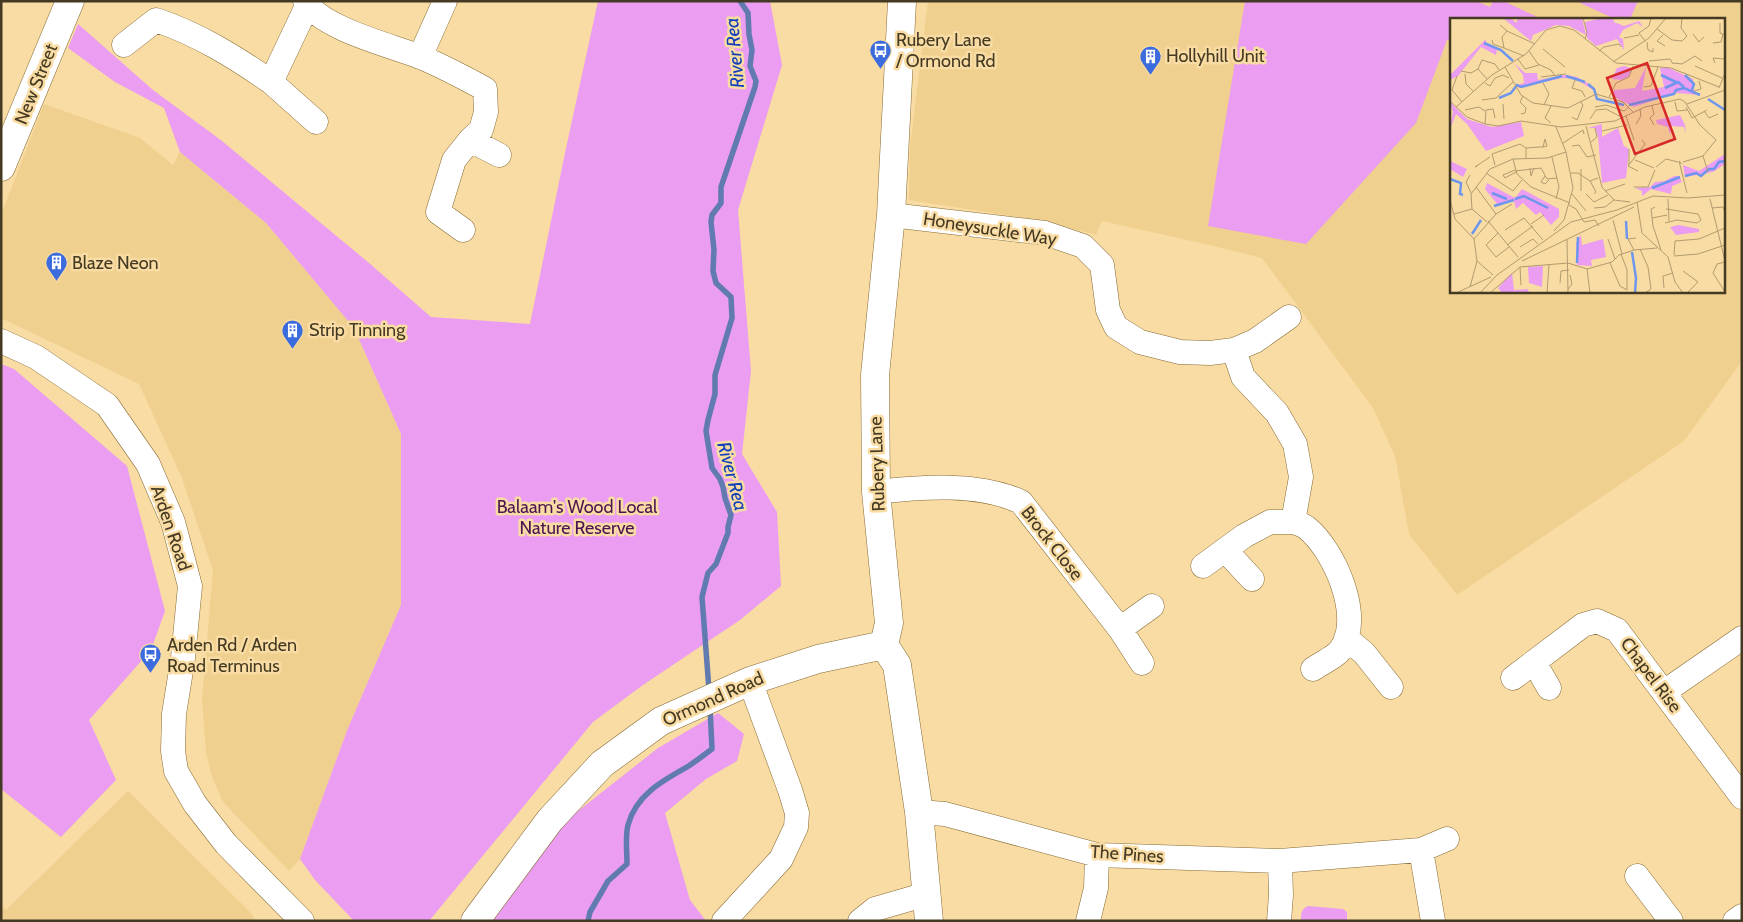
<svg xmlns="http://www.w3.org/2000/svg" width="1743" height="922" font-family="Cabin,sans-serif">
	<rect width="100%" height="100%" fill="#f9dca3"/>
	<path fill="#f0d08f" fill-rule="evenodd" d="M928,1H1742V361L1684,441L1457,595L1409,534L1395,456L1373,408L1262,258L1214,246L1102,221L1096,235L1043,221L909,200L910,146ZM1452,19H1724V291H1452Z
		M44,104L140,138L173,165L180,152L266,223L354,328L401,434V605L348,728L300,859L289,871L223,802L211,774L206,752L202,699L213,570L181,476L139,384L1,318V215Z
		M128,791L251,913L256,921H1V905L6,910Z"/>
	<path fill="#ea9df1" d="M598,1H770L782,65L738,210L751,371L742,454L777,512L781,586L740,620L643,685L593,722L429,921H354L315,880L300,859L348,728L401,605V434L354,328L266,223L180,152L164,108L115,82L68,48L78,24L153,90L222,141L369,263L431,317L530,324L565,153Z
		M1245,1H1476L1490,7L1493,1H1503L1542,19H1452V38L1447,40L1416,123L1306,244L1208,226Z
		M1576,1H1638L1630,19H1615Z
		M1,364L14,369L127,466L165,611L151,650L89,720L116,780L61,837L1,789Z
		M718,713L744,734L737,761L706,779L665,813L690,900L706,921H491L559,826L658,748Z
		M1308,906L1343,909L1347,912V921H1301C1301,914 1301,909 1308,906Z"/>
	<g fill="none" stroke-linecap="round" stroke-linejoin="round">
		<path stroke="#617aaf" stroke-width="5.5" d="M709,690L702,597L708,573L716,564L728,533V527L731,515L725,498L723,487L720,479L712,468L706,431L708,420L715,394V375L732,318L731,297L716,283L713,271L714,250L711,222L712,215L721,203V187L755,87L756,81L750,66L752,50L749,34L748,13L740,1
			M588,921L590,912L608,881L627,864C627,851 625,837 628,825C636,795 662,781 687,767C695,762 704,755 712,749L710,707"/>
		<defs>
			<path id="street" d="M305,1C321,28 389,45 418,56C441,65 463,77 485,89L486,112L481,130L470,140L454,160L438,212L463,230
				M307,6L271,82L316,122
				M124,45L156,20C198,34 235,57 271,82
				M420,57L445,1
				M470,140L499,155
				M891,215L1045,233L1083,246L1102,265L1108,310L1116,327L1140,342L1180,352L1210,353L1234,350L1255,341L1289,317
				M1,341L36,357L107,405L148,464L173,522L190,586L183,658L174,714L173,751L176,771L195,804L226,844L302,921
				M876,492C921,487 979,482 1021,502L1120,629L1142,663
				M1293,522C1297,523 1303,525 1307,528C1334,550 1364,617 1341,649C1337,656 1320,664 1313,669
				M1225,550L1252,579
				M1203,566L1244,536L1270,522H1293L1301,477L1295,444L1277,413L1243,377L1234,350
				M1120,629L1152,606
				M1346,638L1364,653L1391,687
				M1534,662L1549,688
				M1513,678L1583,625L1597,621L1617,630L1742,797
				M1664,692L1742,638
				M919,812L945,814L1097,855L1280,861L1421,850L1447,839
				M1421,850L1433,921
				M1637,876L1671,921
				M724,921L781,859L796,827L797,813L790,790L750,681
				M860,921L875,909L927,894
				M1088,921L1096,888L1097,855
				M1279,921L1281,895L1280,861
				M1735,921L1742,916"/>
			<path id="secondary" d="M902,1L891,215L875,375L876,492L889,623L884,645L897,665L919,812L929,921
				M1,167L70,1
				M475,921L550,820L602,764L661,721L750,681L818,659L884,645"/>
		</defs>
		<use href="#street" stroke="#846a34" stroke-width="25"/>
		<use href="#secondary" stroke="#846a34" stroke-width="29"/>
		<use href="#street" stroke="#fff" stroke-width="24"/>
		<use href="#secondary" stroke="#fff" stroke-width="28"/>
	</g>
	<defs>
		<symbol id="bus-pin" viewBox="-11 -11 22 30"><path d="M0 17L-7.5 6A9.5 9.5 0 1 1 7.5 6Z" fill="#3b6bdc" stroke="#f9dca3"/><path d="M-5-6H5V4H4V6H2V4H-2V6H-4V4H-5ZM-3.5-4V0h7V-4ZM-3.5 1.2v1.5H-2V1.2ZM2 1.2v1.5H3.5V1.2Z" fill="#fff"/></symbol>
		<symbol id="building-pin" viewBox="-11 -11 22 30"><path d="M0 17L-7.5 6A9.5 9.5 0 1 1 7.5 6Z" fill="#3b6bdc" stroke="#f9dca3"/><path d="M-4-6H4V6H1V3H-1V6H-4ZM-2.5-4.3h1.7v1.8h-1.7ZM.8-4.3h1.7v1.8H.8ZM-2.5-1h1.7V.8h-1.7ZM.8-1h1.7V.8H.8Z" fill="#fff"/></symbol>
	</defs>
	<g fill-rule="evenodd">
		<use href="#bus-pin" x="868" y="38" width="25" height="34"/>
		<use href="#building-pin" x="1138" y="44" width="25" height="34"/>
		<use href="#building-pin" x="44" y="250" width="25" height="34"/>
		<use href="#building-pin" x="280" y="318" width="25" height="34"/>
		<use href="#bus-pin" x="138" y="642" width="25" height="34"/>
	</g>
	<g text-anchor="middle" stroke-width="5" stroke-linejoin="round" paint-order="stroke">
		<g font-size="18" fill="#443922" stroke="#f9dca3" text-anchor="start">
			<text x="896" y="46">Rubery Lane<tspan x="896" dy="21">/ Ormond Rd</tspan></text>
			<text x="1166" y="62">Hollyhill Unit</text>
			<text x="72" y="269">Blaze Neon</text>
			<text x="309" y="336">Strip Tinning</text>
			<text x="167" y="651">Arden Rd / Arden<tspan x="167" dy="21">Road Terminus</tspan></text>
		</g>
		<g font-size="18" fill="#443922" stroke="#f9dca3">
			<text transform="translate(36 84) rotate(-68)" y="6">New Street</text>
			<text transform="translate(990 229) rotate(9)" y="6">Honeysuckle Way</text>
			<text transform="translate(877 464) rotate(-92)" y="6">Rubery Lane</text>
			<text transform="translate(171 528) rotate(71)" y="6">Arden Road</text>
			<text transform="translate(1052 543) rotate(52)" y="6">Brock Close</text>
			<text transform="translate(1651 675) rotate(53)" y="6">Chapel Rise</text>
			<text transform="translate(713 699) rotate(-24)" y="6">Ormond Road</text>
			<text transform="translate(1127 854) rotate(4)" y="6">The Pines</text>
		</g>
		<g font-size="18" fill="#4c1352" stroke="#f9dca3">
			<text x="577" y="513">Balaam's Wood Local<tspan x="577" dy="21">Nature Reserve</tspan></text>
		</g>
		<g font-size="19" font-style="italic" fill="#113fba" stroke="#f9dca3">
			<text transform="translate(734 53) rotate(-95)" y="7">River Rea</text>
			<text transform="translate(733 476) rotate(75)" y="7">River Rea</text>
		</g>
	</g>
	<g transform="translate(1450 18)">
		<rect width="275" height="275" fill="#f9dca3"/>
		<path d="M53,0H61L66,5L68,0H132L136,17L119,8L106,7L83,17L81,23ZM152,0H163L164,4L174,8L189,3L193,9L187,5L173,12L169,19L173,21L174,32L167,21L146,28L137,20L135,4ZM36,21V26L53,32L47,31L46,37L31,29L8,58L0,62V57ZM64,45L75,55H87L88,62L116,57L127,59L139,66L145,73L126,61L112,60L69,70L67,67L74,65L73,57ZM174,48L181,50L179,58L171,62L162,61L167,50ZM196,49L192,73L214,69L210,50H219L243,61L244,73L250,77L226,75L184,89L162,78L164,72L185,70ZM0,84L17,101L32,106L42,109L71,104L74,118L36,133L17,106L6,96L0,111L3,94ZM230,97L235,107L236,116L234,109L221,108L220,117L218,109L207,106L206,102ZM152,106V119L168,110L174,128L179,131L176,160L152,165L148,119L145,110H138ZM275,136V146L263,154L235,159L233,147L249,153ZM0,143L17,151L13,159L0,151ZM224,158H229L232,164L222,168L221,176L201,171L192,178V173L185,170L200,169L205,164L215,163ZM37,165L65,180L72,171L109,191V199L101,207L90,194L86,197L73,185L66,191L64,183L48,187L35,171ZM229,207L249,211V214L226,217L220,209ZM131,217L132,227L153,221L156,239L141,242L142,248L127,247L126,225ZM93,248L92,269L79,265L78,249ZM62,255L64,272L78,271L79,275H52L48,270Z" fill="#ea9df1"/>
		<path fill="none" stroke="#6e96ec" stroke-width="2.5" d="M34,25L51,32L63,43M211,57L226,64M235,57L244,66L242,72M116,58L135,64M138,66L144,71L147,81L174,87M215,70L228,64L234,69M49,80L61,75L67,67L71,69L112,58M258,81L275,92M179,87L224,76L226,72L234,70L250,77M235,158L246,155L251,158L259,151H264L269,144L275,143M0,161L11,165L10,176L13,177M202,170L230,159M42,175L57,181M65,181L74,178L98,190M44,188L64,182M176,203L177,221M22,216L31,202M182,234L186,260L185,275M127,245L128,219"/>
		<path fill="none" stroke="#b19b6f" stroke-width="1" d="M133,0L137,15L135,21M270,5V15L275,17M50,7L57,13L85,26M207,11L222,22L232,23L237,18L231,10L232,0M57,13L52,19L54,30L74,38M243,16L249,24L254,19M213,17L207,23L215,28M174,20L189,17M42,22L43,26L54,30M195,23L189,15L199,8L201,0M197,24L198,32L203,34V30M263,25L271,24L273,16M93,31L115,49M79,33L88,46L101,52L105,58M149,33L154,29L169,26L171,29M68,41L75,51L89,47M199,43L220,41L223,46M163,44L199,20L216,0M223,45L232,46L245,38L252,43M265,45L263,40L275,41M245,48L272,60M55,49L71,77L83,85L118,90L146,76L173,84L183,94M11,53L21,55L28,51M15,56L16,66L24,74M7,58L2,72L12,84M91,59L116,56M45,60L53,57L59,60M37,61L28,51L32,42L45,46L49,52M125,62L122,70L132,73L135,79M35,65L40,68L45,60M93,65L99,76L94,87M194,69L201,68L208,49M269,70L275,55M244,73L251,71L249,63M159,79L166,65L179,59L183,48M32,82L46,80L63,64M0,83L17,99L35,106L48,108L71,103L111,109L165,103L195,89L230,81L235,84L250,107L266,122L253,138L233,144M225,84L227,93L237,92M53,86L54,101M237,86L275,72M101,88L95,100L101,105M202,88L204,96L200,100L204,107M6,89L42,57L76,36L96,12L110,8L124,12L166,45L221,50L269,69M145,89L156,87L174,93L179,89M236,89L242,100L257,92M15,92L29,89L35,93M254,93L259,100L268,96M71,96L75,95L76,90L70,84L73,78M176,98L184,122M122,99L127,102L133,87L130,83M140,101L146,92L156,91L173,100M35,106L36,92L43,91L45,100M186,106L191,98L190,91M136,108L152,169L164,182L180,184M152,113L177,107M141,124L147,119L145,110M113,125L133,112L134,116M122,128L129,127L137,139L146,137M76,130L89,129H93L97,128L95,121L93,129M253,138L258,154M102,139L109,169L106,181M63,141L67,156L81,169L120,185M185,142L204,150M232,146L229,143L237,175M28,147L25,149L40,139M45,147L42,136L70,126L76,130V140M179,147V131M206,149L216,141L228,144M80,150L81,158L84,150M131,151V173M65,152L53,157L55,160L66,154M65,153L91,150L97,161L107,160M188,153L178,148L195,126L192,122M36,155L63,173L72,162M121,155H128L140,163L148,160M20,157L16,164L21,175M95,158L91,164L95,166L99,162M140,163L146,174L144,176M26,169L46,196M184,169H198L205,152M155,173L175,166M122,176L136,193M136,176L144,184L158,177M218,181L219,203M260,181L275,243M0,182L5,201L24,221L27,243L20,269M187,184L192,215L218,239L225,264L233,275M119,187L126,191L134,204L145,202L149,208M205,189L201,191L203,208L211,232M144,190L155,189L164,182M262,190L273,189L275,194M4,196L22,191M202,200L217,197M163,202L172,236M38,203L68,239M37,204L22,191L21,176L40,151L63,141L97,140L116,134M215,205L227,202L247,205L251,202L248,196L216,191M81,206L94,197M55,212L74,200L93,222M104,213L114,202L123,170L116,134L106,109M48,215L36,227L46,239L59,229M24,221L46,196L62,186M158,221L165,241M117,222L118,275M57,227L83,208M70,229L83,221L88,226M190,231L198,249L201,271L195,275M184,232L178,221L186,220M224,237L225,223L249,221L275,210M224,238L248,236L275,227M27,243L43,257M72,243L184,189M275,244L267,246L263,255L275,274M160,245L170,268L177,272V252L171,236M70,249L71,267M137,251L140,275M233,253L248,264L237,275M110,265L111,253L119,252M214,270L213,258L223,255M118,271L122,266L120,257M6,275L41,259M30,275L47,257L121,204L167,192L203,178L238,180L275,177M40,275L70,249L118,245L137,251L162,244L169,237L184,232L207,230M97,275L99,247"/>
		<path fill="#d62828" fill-opacity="0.15" stroke="#d62828" stroke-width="2.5" d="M197,45L225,121L185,136L157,60Z"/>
		<rect width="275" height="275" fill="none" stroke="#443922" stroke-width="2.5"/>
	</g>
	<rect width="1743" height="922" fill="none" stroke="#443922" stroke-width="5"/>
</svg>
